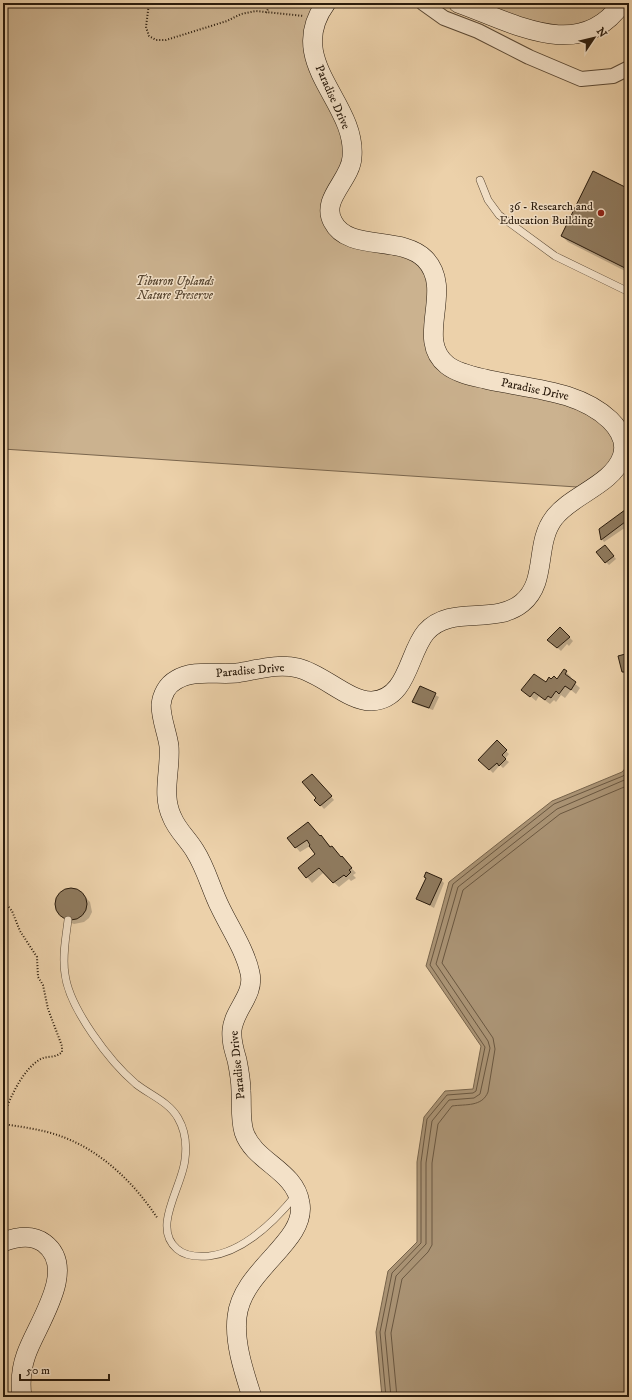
<svg xmlns="http://www.w3.org/2000/svg" width="632" height="1400" font-family="'IM FELL DW Pica',serif">
	<rect width="100%" height="100%" fill="#ecd1aa"/>
	<filter id="stains"><feTurbulence type="fractalNoise" baseFrequency=".005" numOctaves="4"/><feColorMatrix values="0 0 0 0 .2 0 0 0 0 .09 0 0 0 0 .02 0 0 0 .5 -.17"/></filter>
	<radialGradient id="worn" r=".72"><stop offset=".6" stop-color="#630" stop-opacity="0"/><stop offset="1" stop-color="#630" stop-opacity=".3"/></radialGradient>
	<path fill="#cbb28f" stroke="#7a664e" d="M3,3H326L313,32L349,133L333,224L426,259L439,356L573,397L624,445L592,488L3,449Z
		M458,3H622L579,35Z"/>
	<path fill="#aa9374" stroke="#77634a" d="M629,764V1397H382L376,1332L388,1271L417,1242V1162L424,1117L445,1091L473,1089L481,1046L426,966L449,882L552,801L622,772Z"/>
	<path fill="#0003" d="M629,190V273L568,242L562,236Z
		M629,509V525L604,542L602,539Z
		M608,549L616,559L609,565L606,562Z
		M560,628L573,641L569,646L567,644L561,651L552,643Z
		M566,672L571,677L570,679L580,688L576,694L571,690L565,698L561,695L556,702L554,700L550,704L539,696L536,701L523,690L558,680Z
		M420,687L439,697L433,710L417,705L413,702Z
		M497,742L509,754L505,759L509,762L503,768L500,765L493,773L480,760Z
		M315,778L334,800L324,809L316,800L318,798Z
		M321,836L356,873L353,875L356,878L351,881L349,879L339,887L323,873L312,883L299,868L317,854L310,846L300,852L288,838Z
		M427,878L441,880L444,883L434,908L418,899Z
		M72,889L79,891L90,902L92,912L89,918L84,922L74,924L67,921L58,910L57,900L62,892Z"/>
	<g fill="none" stroke-linecap="round" stroke-linejoin="round">
		<path stroke="#6a5740" stroke-width="1" d="M386,1397L380,1332L392,1273L421,1243V1162L427,1119L447,1095L473,1093L476,1091L485,1047L430,965L453,884L554,804L623,776L629,770
			M391,1397L385,1333L396,1276L426,1244V1163L432,1121L449,1100L474,1098L480,1094L490,1048L488,1041L436,964L458,887L557,809L629,778
			M397,1397L391,1333L402,1279L428,1252L432,1245V1163L438,1124L452,1106C466,1104 482,1107 488,1092L495,1049L493,1038L442,963L463,890L560,814L629,785"/>
	</g>
	<path fill="#8f7a5e" stroke="#2a1b0c" d="M593,171L629,189V270L561,236Z
		M629,507V519L601,540L599,529Z
		M605,545L614,556L605,563L596,552Z
		M560,627L570,637L557,648L547,640Z
		M629,653V680H628L624,672H622L618,656Z
		M564,669L567,671L565,674L576,682L571,690L565,686L559,694L556,691L551,698L548,696L545,700L534,692L530,697L521,690L534,674L546,682L549,677L551,679L554,676L557,679Z
		M420,686L436,693L429,708L412,702Z
		M497,740L507,750L502,755L506,759L499,766L497,763L489,770L478,760Z
		M312,774L332,796L320,806L314,800L316,798L302,782Z
		M308,822L320,836L321,835L330,847L332,846L341,857L342,856L352,868L349,870L351,872L346,877L344,875L333,883L319,868L306,878L298,868L315,854L309,846L310,845L307,840L295,848L287,838Z
		M426,872L442,879L430,905L416,899L426,878L424,877Z
		M55 904a16 16 0 1 1 32 0a16 16 0 1 1-32 0Z"/>
	<g fill="none" stroke-linecap="round" stroke-linejoin="round">
		<defs>
			<path id="lane" d="M480,180L488,200L499,215L555,256L629,292
				M68,920C66,937 62,956 65,974C69,1008 110,1062 136,1084C150,1095 169,1102 178,1118C185,1130 187,1144 185,1159C183,1186 151,1227 177,1249C185,1256 198,1257 209,1256C244,1252 274,1222 296,1195"/>
			<path id="street" d="M423,3L444,18L478,31L529,57L581,79L613,76L629,68"/>
			<path id="secondary" d="M458,3C512,22 580,64 622,3
				M3,1242C16,1237 32,1234 44,1243C79,1269 36,1325 26,1355C21,1369 20,1382 22,1397
				M252,1397C244,1372 234,1343 237,1317C242,1269 307,1242 300,1203C295,1170 254,1162 244,1132C240,1119 242,1105 241,1091C241,1081 239,1070 237,1060C234,1050 231,1041 232,1030C234,1009 255,995 250,973C245,950 230,928 220,907C211,889 206,868 195,851C188,839 177,830 172,817C161,794 171,770 169,746C167,732 161,719 161,705C162,695 167,685 176,680C193,669 217,675 237,673C257,670 277,663 298,668C323,674 349,702 372,701C408,699 408,653 426,632C451,604 494,626 522,603C548,582 534,544 554,518C571,495 612,485 622,457C627,443 620,430 610,420C577,389 527,389 485,379C472,376 457,373 447,365C414,339 455,290 425,259C402,235 348,252 333,222C320,199 351,180 352,157C357,102 283,62 326,3"/>
		</defs>
		<use href="#lane" stroke="#5a4834" stroke-width="8"/>
		<use href="#street" stroke="#5a4834" stroke-width="16"/>
		<use href="#secondary" stroke="#2a1b0c" stroke-width="20"/>
		<path stroke="#2a1b0c" stroke-width="2" stroke-dasharray="1 2" stroke-linecap="butt" d="M149,3L146,27L149,36L156,40H166L227,21L241,14L256,11L304,16
			M266,13L271,3
			M3,900L12,911L20,931L37,957L38,977L43,985L48,1009L62,1046V1052C55,1059 46,1055 39,1060C21,1072 11,1097 3,1116
			M3,1124C23,1127 45,1130 63,1137C103,1152 135,1184 158,1219"/>
		<use href="#lane" stroke="#f3e1c8" stroke-width="7"/>
		<use href="#street" stroke="#f3e1c8" stroke-width="14"/>
		<use href="#secondary" stroke="#f3e1c8" stroke-width="19"/>
	</g>
	<circle fill="#8f2418" stroke="#f3e1c8" stroke-width="1.5" cx="601" cy="213" r="4"/>
	<g text-anchor="middle" stroke-width="3" stroke-linejoin="round" paint-order="stroke">
		<g font-size="12" fill="#2a1b0c" stroke="#f3e1c8">
			<text transform="translate(333 97) rotate(66)" y="4">Paradise Drive</text>
			<text transform="translate(535 389) rotate(12)" y="4">Paradise Drive</text>
			<text transform="translate(250 670) rotate(-5)" y="4">Paradise Drive</text>
			<text transform="translate(237 1065) rotate(-96)" y="4">Paradise Drive</text>
		</g>
		<g font-size="12" fill="#2a1b0c" stroke="#f3e1c8" text-anchor="end">
			<text x="593" y="210">36 - Research and<tspan x="593" dy="14">Education Building</tspan></text>
		</g>
		<g font-size="12" font-style="italic" fill="#5a4833" stroke="#f3e1c8">
			<text x="175" y="285">Tiburon Uplands<tspan x="175" dy="14">Nature Preserve</tspan></text>
		</g>
	</g>
	<rect width="632" height="1400" fill="none" stroke="#ecd1aa" stroke-width="16"/>
	<rect x="4" y="4" width="624" height="1392" fill="none" stroke="#2a1b0c" stroke-width="2"/>
	<rect x="8" y="8" width="616" height="1384" fill="none" stroke="#2a1b0c"/>
	<g transform="translate(594 38) rotate(55)" stroke="#f3e1c8" stroke-width="3" paint-order="stroke">
	<path d="M0-3L7 15L0 10L-7 15Z" fill="#2a1b0c"/>
	<text y="-6" font-size="11" font-weight="bold" text-anchor="middle" fill="#2a1b0c">N</text>
	</g>
	<path d="M20 1374v6h89v-6" fill="none" stroke="#2a1b0c" stroke-width="2"/>
	<text x="26" y="1374" font-size="12" fill="#2a1b0c" stroke="#f3e1c8" stroke-width="3" paint-order="stroke">50 m</text>
	<rect width="100%" height="100%" filter="url(#stains)"/>
	<rect width="100%" height="100%" fill="url(#worn)"/>
</svg>
